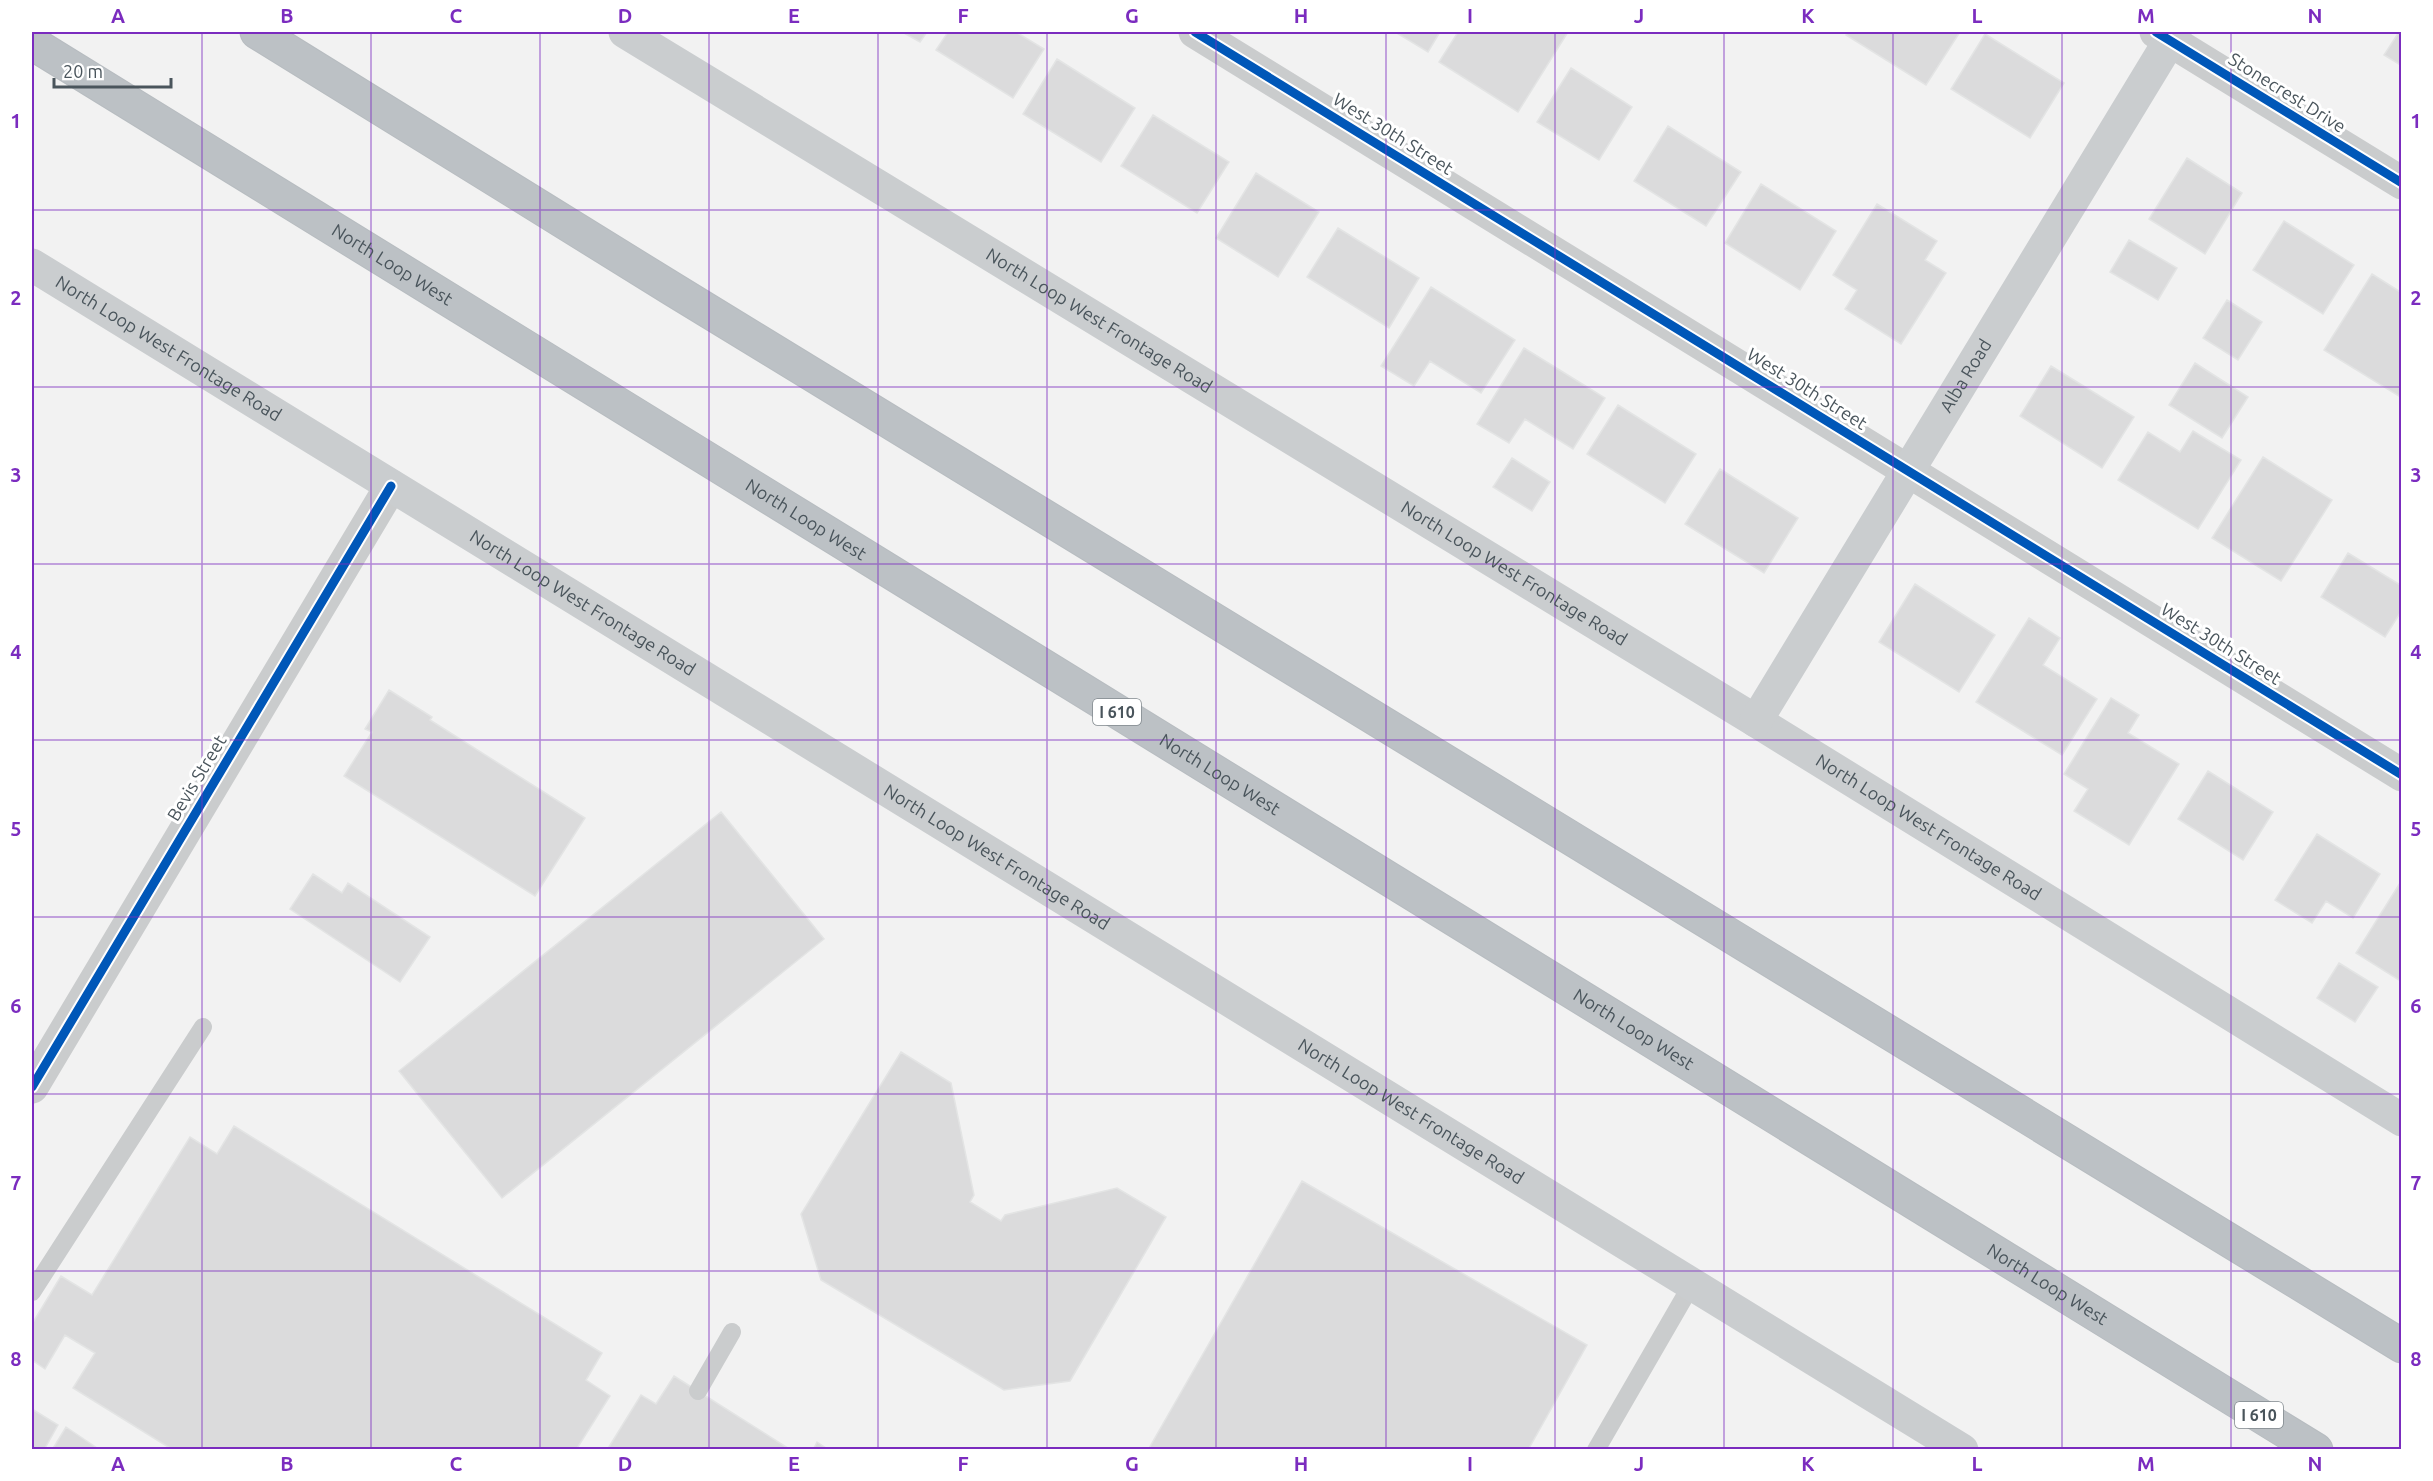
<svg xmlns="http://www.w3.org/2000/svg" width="2433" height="1481" font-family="Ubuntu,sans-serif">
	<rect width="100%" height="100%" fill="#f2f2f2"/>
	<path fill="#dbdbdc" stroke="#e3e4e4" stroke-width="1.5" d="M902,32H927L920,42Z
		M948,32H1016L1044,49L1013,98L936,50Z
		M1395,32H1440L1428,52Z
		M1458,32H1568L1518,112L1439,62Z
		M1848,32H1960L1926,85L1846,35Z
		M2399,32H2402V66L2384,55Z
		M1985,34L2064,83L2030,138L1951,89Z
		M1057,59L1135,108L1101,162L1023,114Z
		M1571,68L1632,107L1599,160L1537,122Z
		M1153,115L1229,162L1197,213L1121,166Z
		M1668,126L1741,172L1706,226L1634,181Z
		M2187,158L2242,193L2205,254L2149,219Z
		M1256,173L1319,212L1278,277L1216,238Z
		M1761,184L1836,231L1800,290L1725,243Z
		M1877,204L1937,241L1925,260L1946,273L1901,344L1845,309L1857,290L1833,275Z
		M2284,221L2354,265L2323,314L2253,270Z
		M1338,228L1419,278L1389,328L1307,277Z
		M2129,240L2177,268L2158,300L2110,272Z
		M2372,274L2402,293V398L2324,350Z
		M1431,287L1515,340L1481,393L1430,361L1414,386L1381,366Z
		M2227,300L2262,322L2238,360L2203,338Z
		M1524,348L1605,398L1573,449L1525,419L1509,443L1477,424Z
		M2195,363L2248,397L2222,438L2169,405Z
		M2051,366L2134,417L2102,468L2020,416Z
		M1618,405L1696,454L1665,503L1587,454Z
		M2193,431L2241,460L2198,529L2118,480L2148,432L2180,452Z
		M2263,457L2332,500L2281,581L2212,538Z
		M1512,458L1550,482L1532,511L1493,487Z
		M1720,469L1798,518L1764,573L1685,524Z
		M2348,553L2402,586V610L2385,637L2321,597Z
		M1915,584L1995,635L1959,692L1879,642Z
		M2029,618L2060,638L2043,665L2097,699L2062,755L1976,702Z
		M389,690L432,717L430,720L585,818L535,896L344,776L372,732L365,729Z
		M2111,698L2139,715L2128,733L2179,764L2129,845L2074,811L2088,789L2064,774Z
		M2208,771L2273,812L2243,860L2178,819Z
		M721,812L824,939L502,1198L399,1071Z
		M2317,834L2380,874L2353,918L2326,901L2312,923L2275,900Z
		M313,874L342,893L348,883L430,937L400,982L290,909Z
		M2400,883L2402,885V982L2356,953Z
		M2339,963L2378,987L2355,1022L2317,998Z
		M901,1052L951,1083L974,1195L970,1202L1001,1221L1005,1215L1117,1188L1166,1217L1070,1381L1004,1390L821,1280L801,1214Z
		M234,1126L602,1353L586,1380L610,1396L576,1450H173L73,1388L95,1353L65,1335L45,1369L32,1360V1324L61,1276L92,1295L190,1137L217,1154Z
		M1302,1181L1587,1345L1528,1450H1148Z
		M674,1376L791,1450H607L641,1395L656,1404Z
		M32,1409L58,1425L44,1450H32Z
		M66,1427L100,1450H52Z
		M817,1442L829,1450H813Z"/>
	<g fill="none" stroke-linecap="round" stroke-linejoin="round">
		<defs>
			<g id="highway">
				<path d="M257,32L674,290L2402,1346"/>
				<path id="s4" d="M32,43L2316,1450"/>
			</g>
		</defs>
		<use href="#highway" stroke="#b7bcc0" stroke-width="35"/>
		<path stroke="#cacccd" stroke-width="18" d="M32,1292L203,1027
			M698,1391L732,1332
			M1596,1450L1692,1284"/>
		<path stroke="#cacccd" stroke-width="33" d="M1195,32L2402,775
			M2156,32L2402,183
			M32,1087L391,486"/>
		<g stroke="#cacdcf" stroke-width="33">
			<path id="s1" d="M625,32L1756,721L2402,1120"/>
			<path id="s2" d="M32,265L1962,1450"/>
			<path id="s3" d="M1756,721L2175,32"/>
		</g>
		<use href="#highway" stroke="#bcc1c5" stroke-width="33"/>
		<defs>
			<path id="cycleway" d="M1195,32L2402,775
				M2156,32L2402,183
				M32,1087L391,486"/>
		</defs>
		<use href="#cycleway" stroke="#fff" stroke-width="13"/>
		<use href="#cycleway" stroke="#0057b8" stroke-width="9"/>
	</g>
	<path fill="none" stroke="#7b2cbf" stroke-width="1.5" stroke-opacity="0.55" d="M202,32V1450M371,32V1450M540,32V1450M709,32V1450M878,32V1450M1047,32V1450M1216,32V1450M1386,32V1450M1555,32V1450M1724,32V1450M1893,32V1450M2062,32V1450M2231,32V1450M32,210H2402M32,387H2402M32,564H2402M32,740H2402M32,917H2402M32,1094H2402M32,1271H2402"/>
	<g text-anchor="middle" stroke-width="6" stroke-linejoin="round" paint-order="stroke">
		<g fill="#fff" stroke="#80888d" stroke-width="1.5">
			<rect x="1093" y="699" width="48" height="26" rx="4.5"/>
			<rect x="2235" y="1402" width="48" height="26" rx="4.5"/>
		</g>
		<g font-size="16" font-weight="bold" fill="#4a555c">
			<text x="1117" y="718">I 610</text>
			<text x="2259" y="1421">I 610</text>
		</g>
		<g font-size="18" fill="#4a555c" stroke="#fff">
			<text transform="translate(2287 93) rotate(32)" y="6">Stonecrest Drive</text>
			<text transform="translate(1393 134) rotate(32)" y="6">West 30th Street</text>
			<text dy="6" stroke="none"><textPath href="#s4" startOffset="423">North Loop West</textPath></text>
			<text dy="6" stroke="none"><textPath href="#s1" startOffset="555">North Loop West Frontage Road</textPath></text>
			<text dy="6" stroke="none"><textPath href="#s2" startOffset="160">North Loop West Frontage Road</textPath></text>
			<text dy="6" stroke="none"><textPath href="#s3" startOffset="404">Alba Road</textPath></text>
			<text transform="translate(1807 389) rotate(32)" y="6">West 30th Street</text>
			<text dy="6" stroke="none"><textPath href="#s4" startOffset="909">North Loop West</textPath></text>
			<text dy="6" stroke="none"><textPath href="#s1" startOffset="1041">North Loop West Frontage Road</textPath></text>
			<text dy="6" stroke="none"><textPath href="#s2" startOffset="646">North Loop West Frontage Road</textPath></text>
			<text transform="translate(2221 644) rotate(32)" y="6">West 30th Street</text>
			<text dy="6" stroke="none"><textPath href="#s4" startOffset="1395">North Loop West</textPath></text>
			<text transform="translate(197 778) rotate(-59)" y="6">Bevis Street</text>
			<text dy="6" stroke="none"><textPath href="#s1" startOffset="1527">North Loop West Frontage Road</textPath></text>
			<text dy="6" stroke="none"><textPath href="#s2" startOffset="1132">North Loop West Frontage Road</textPath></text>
			<text dy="6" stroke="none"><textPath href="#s4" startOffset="1881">North Loop West</textPath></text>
			<text dy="6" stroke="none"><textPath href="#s2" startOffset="1618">North Loop West Frontage Road</textPath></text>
			<text dy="6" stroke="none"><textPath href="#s4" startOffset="2367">North Loop West</textPath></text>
		</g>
	</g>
	<rect width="2433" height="1481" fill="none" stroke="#ffffff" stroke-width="66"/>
	<path d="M54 78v9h117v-9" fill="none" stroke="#4a555c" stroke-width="3"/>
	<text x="63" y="78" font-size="18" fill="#4a555c" stroke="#ffffff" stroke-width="4.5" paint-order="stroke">20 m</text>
	<rect x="33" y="33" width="2367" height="1415" fill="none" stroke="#7b2cbf" stroke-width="2"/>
	<g font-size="20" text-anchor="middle" font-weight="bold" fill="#7b2cbf">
		<text x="118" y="23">A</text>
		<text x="287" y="23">B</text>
		<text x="456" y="23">C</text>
		<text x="625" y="23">D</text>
		<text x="794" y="23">E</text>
		<text x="963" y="23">F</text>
		<text x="1132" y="23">G</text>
		<text x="1301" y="23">H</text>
		<text x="1470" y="23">I</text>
		<text x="1639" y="23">J</text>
		<text x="1808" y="23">K</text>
		<text x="1977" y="23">L</text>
		<text x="2146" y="23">M</text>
		<text x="2315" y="23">N</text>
		<text x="16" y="128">1</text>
		<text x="2416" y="128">1</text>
		<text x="16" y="305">2</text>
		<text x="2416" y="305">2</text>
		<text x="16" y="482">3</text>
		<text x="2416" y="482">3</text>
		<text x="16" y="659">4</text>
		<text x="2416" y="659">4</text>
		<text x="16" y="836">5</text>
		<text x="2416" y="836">5</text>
		<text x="16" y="1013">6</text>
		<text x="2416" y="1013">6</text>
		<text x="16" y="1190">7</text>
		<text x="2416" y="1190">7</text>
		<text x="16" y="1366">8</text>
		<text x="2416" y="1366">8</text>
		<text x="118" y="1471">A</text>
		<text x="287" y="1471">B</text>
		<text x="456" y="1471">C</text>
		<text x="625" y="1471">D</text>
		<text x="794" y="1471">E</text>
		<text x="963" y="1471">F</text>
		<text x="1132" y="1471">G</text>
		<text x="1301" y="1471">H</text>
		<text x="1470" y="1471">I</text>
		<text x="1639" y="1471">J</text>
		<text x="1808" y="1471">K</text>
		<text x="1977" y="1471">L</text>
		<text x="2146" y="1471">M</text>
		<text x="2315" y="1471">N</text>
	</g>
</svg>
